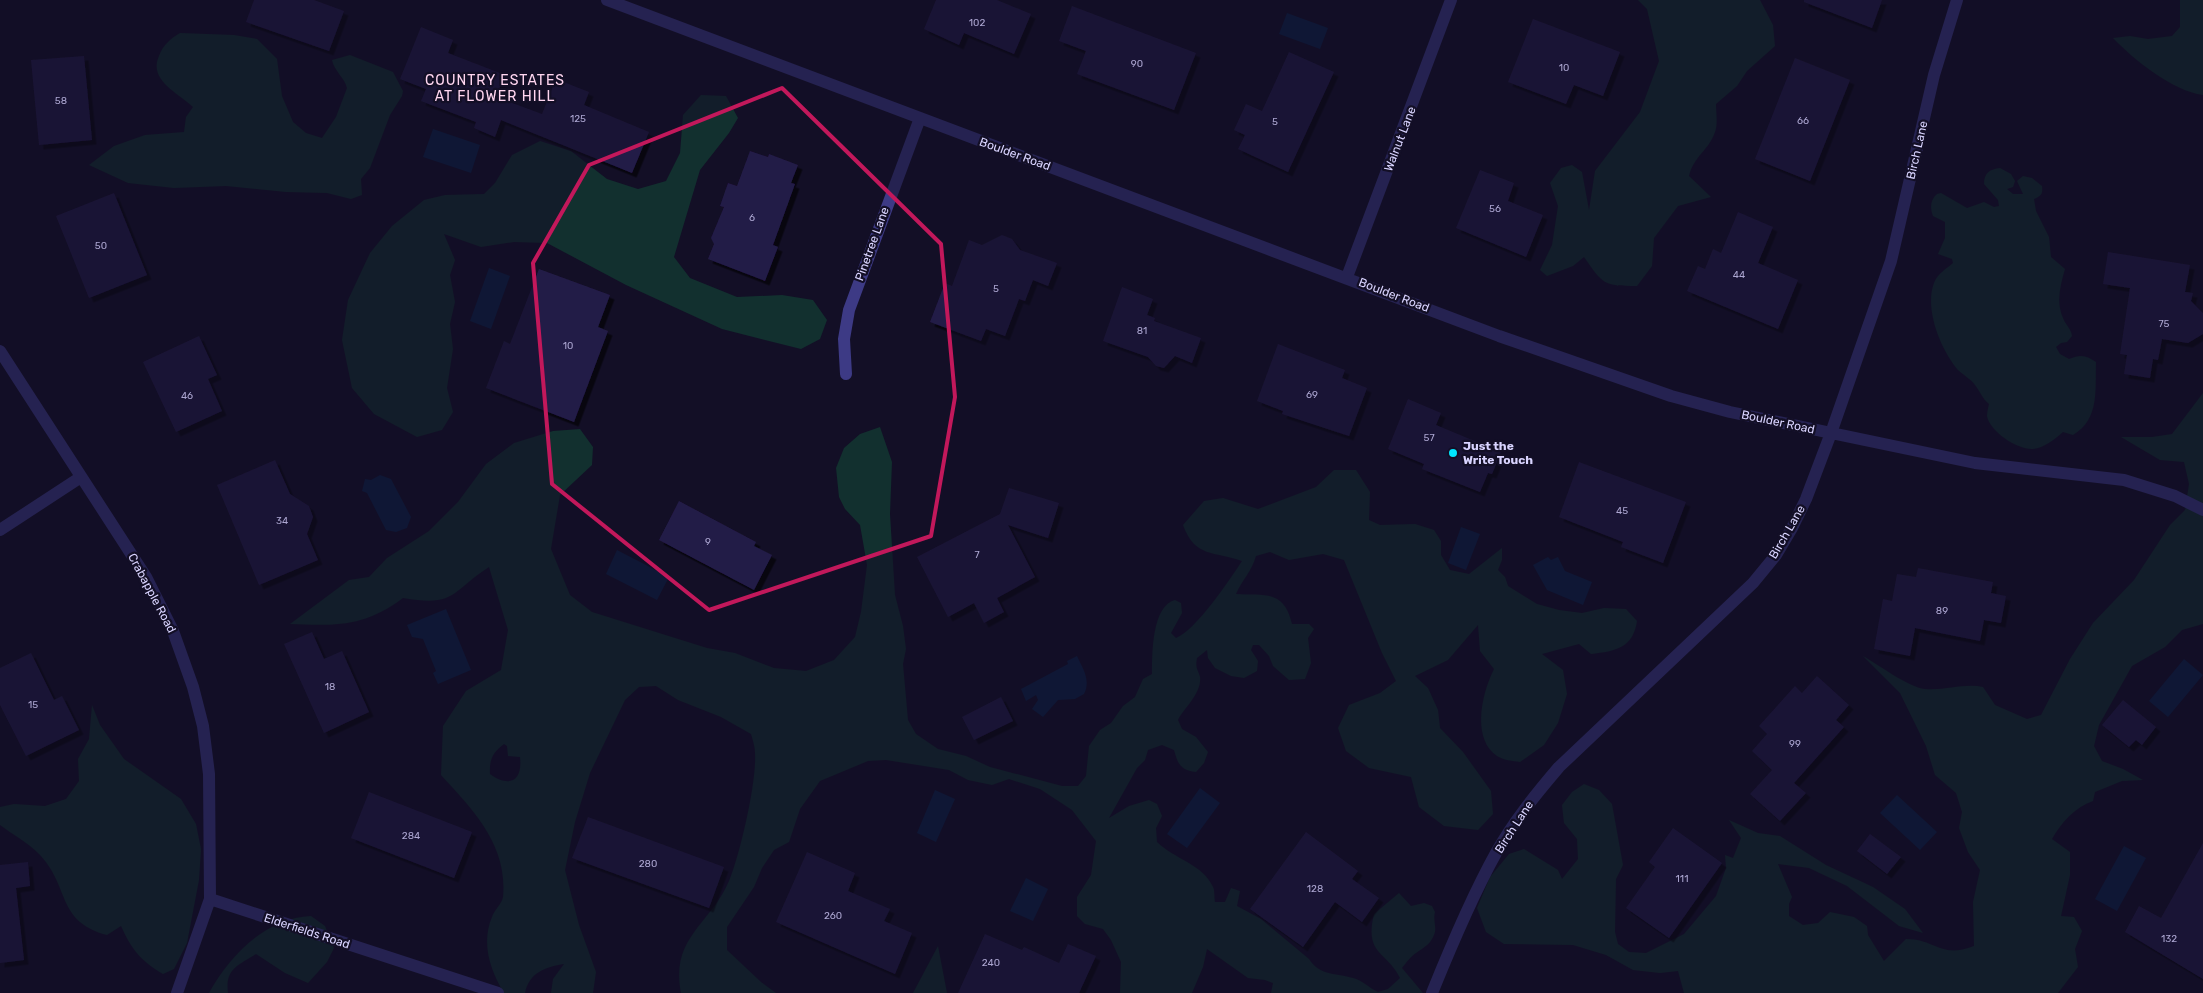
<svg xmlns="http://www.w3.org/2000/svg" width="2203" height="993" font-family="Rubik,sans-serif">
	<defs>
		<filter id="shadow"><feDropShadow dx="4.5" dy="4.5" stdDeviation="0" flood-color="#0009"/></filter>
	</defs>
	<rect width="100%" height="100%" fill="#130f26"/>
	<path fill="#12302f" fill-rule="evenodd" d="M1638,0H1760L1773,25L1775,46L1747,71L1737,86L1716,104C1716,113 1718,124 1715,132C1709,150 1694,156 1689,176L1711,197L1678,206L1654,238L1652,266L1637,286C1603,286 1603,284 1584,257L1573,266L1547,276L1540,270L1552,245L1558,206L1550,183L1561,168L1572,165L1582,172L1589,210L1595,171L1640,112L1659,61L1647,9Z
		M2180,0H2203V95C2173,91 2134,60 2113,38L2130,36L2148,39L2172,36L2180,27Z
		M180,33L234,35L257,39L277,59L282,96L293,122L306,133L322,138L336,117L347,88C345,78 334,71 332,60L350,55L393,72L403,91L402,96L390,115L370,168L361,179L362,195L351,199L327,193L286,192L226,186L174,188L128,183L89,165L114,146L145,135L184,132L186,117L193,107C178,93 148,80 159,56C163,45 170,39 180,33Z
		M701,95L726,96L738,118L729,133L700,170L674,257L690,278L737,297L782,295L813,300L827,320L820,339L801,349L722,329L626,285L547,243L514,242L481,247L444,234L455,260L450,275L455,302L450,324L453,349L447,388L453,412L442,430L417,437L374,414L352,388L342,340L348,300L370,253L392,226L424,200L445,195L484,194L495,183L512,155L540,141L571,151L607,179L638,189L666,181L680,153L683,115Z
		M2000,168L2011,174L2015,181L2013,187L2007,189L2013,194H2023L2017,181L2023,176L2032,178L2042,186C2043,194 2041,196 2034,199L2036,211L2049,237L2051,257L2065,269C2060,286 2056,302 2063,318C2066,326 2071,328 2072,336L2067,342L2061,343L2056,347L2060,354L2069,359C2081,354 2086,355 2096,362C2095,389 2100,419 2073,435L2063,432C2055,439 2044,448 2033,449C2018,450 1990,432 1987,416C1987,413 1988,408 1989,404C1982,398 1981,393 1975,385C1971,379 1963,375 1958,370C1941,350 1924,309 1934,283C1937,274 1946,269 1953,263L1952,259L1938,254L1945,238V222L1933,216C1930,208 1930,200 1937,194L1941,193L1967,208L1984,202L1994,207L1999,206L1998,200L1984,184C1984,173 1990,169 2000,168Z
		M2203,393V624L2182,630L2165,647L2132,666L2099,725L2094,746L2102,761L2123,769L2143,780L2122,781L2095,792L2093,801C2075,807 2061,823 2052,839L2070,852V875L2061,916L2074,917L2082,931L2075,949L2078,967L2058,993H1684L1678,971L1660,973L1633,970L1606,955L1573,945L1504,944L1486,932L1477,908L1490,877L1509,854L1524,849L1558,870L1562,879L1578,859L1577,839L1564,823L1562,805L1572,792L1584,784L1599,790L1612,804L1623,865L1616,879L1615,932L1618,944L1629,952L1646,953L1684,934L1716,896L1726,868L1725,855L1733,858L1741,838L1729,820L1758,833L1780,836L1826,865L1873,887L1905,909L1923,933L1899,926L1847,886L1809,868L1778,864L1792,897L1789,904V916L1803,925L1818,923L1830,912L1854,917L1867,926L1868,935L1884,961L1906,939C1936,939 1940,959 1974,946L1973,902L1980,870L1968,852L1959,828L1962,812L1956,793L1935,775L1926,746L1900,693L1863,656C1879,665 1908,687 1925,689C1945,691 1964,683 1983,687L1995,705L2027,719L2041,715L2070,659L2093,623L2134,580L2170,525L2185,510L2189,484L2184,462L2160,460L2121,437H2152L2172,434Z
		M880,427L892,462L890,514L895,595L903,626L906,649L903,664L908,720L916,734L938,749L966,756L990,767L1062,786H1078L1086,776L1089,746L1100,730L1111,723L1123,706L1135,697L1143,679L1152,674C1152,653 1152,606 1175,600L1181,603L1182,613L1171,633L1176,638C1196,630 1229,581 1242,561C1214,551 1195,558 1183,525L1204,501L1223,498L1258,509L1316,487L1334,470H1356L1370,492L1369,520L1380,525L1415,524L1434,530L1441,541V555L1450,570L1469,574L1502,548V560L1498,570L1505,577L1508,586L1537,604L1559,610L1582,613L1604,608L1626,609L1637,621C1633,648 1616,651 1591,654L1579,644L1542,654L1563,670L1567,694L1558,723L1544,745L1520,762C1513,761 1503,760 1497,756C1471,738 1482,693 1494,669L1480,651L1478,625L1448,660L1415,676L1428,688L1438,710L1440,728L1463,752L1491,791L1493,814L1478,830L1444,826L1419,807L1411,777L1369,768L1346,751L1338,728L1349,705L1380,693L1396,681L1382,653L1344,560L1323,554L1289,560L1270,552L1256,556C1252,571 1242,580 1236,594C1264,596 1284,589 1292,624H1309L1314,629L1308,638L1311,663L1305,679L1289,680L1273,666L1269,656L1259,645H1253L1251,650L1258,661L1257,671L1244,678L1231,676L1215,668L1208,658L1207,650L1197,658C1195,669 1198,669 1200,677C1202,693 1184,708 1178,720L1182,729L1196,737L1208,752L1204,763L1196,772C1180,770 1178,764 1174,750L1162,745L1148,750L1145,760L1137,768L1109,818L1129,806L1149,800L1157,804L1162,816L1156,828L1157,842C1174,859 1203,864 1213,887C1215,891 1214,897 1215,902H1225L1231,888L1240,891L1237,906L1261,919L1309,959C1320,976 1336,973 1353,978C1362,980 1369,988 1378,992L1388,989L1400,978C1387,951 1364,955 1374,914L1399,893L1411,906L1424,903L1432,906L1435,912C1433,919 1436,925 1435,932C1432,943 1425,947 1416,953C1411,956 1406,963 1402,968L1423,993H1271L1273,983L1265,980L1248,978L1207,949L1203,967L1192,993H1120L1121,962L1111,940L1103,929L1085,924L1077,916V897L1091,875L1096,841L1072,810L1040,789L1009,779L992,785L968,780L949,770L886,760L868,761L820,781L800,809L789,842L774,850L762,868L754,887L727,927V950L761,982L776,993H681C670,937 711,924 729,881C740,855 757,781 755,753C755,747 753,741 751,734L721,717L678,700L656,686L639,687L625,700L590,773L575,822L565,870L579,925L596,972L593,993H551L553,979L564,964C545,967 529,973 525,993H504C490,970 481,943 492,917C494,910 502,904 503,897C508,845 473,810 441,775L443,726L466,691L501,670L508,630L489,567C450,592 457,607 403,598C365,627 335,626 290,624L349,580L369,577L387,558L429,531L458,502L486,464L514,443L553,431L580,429L593,447L592,465L560,495L551,549L570,595L592,612L707,648L735,653L774,668L806,671L834,660L855,637L861,612L867,565L860,525L845,509L839,497L836,468L844,448L860,434ZM504,744L507,746L508,756L520,757C523,781 509,788 490,774C489,760 493,752 504,744Z
		M92,705L100,725L124,759L181,799L196,824L201,849L199,880L187,943L174,969L163,974C140,960 132,950 121,926L107,935C55,921 71,886 38,853C27,842 12,834 0,825V807L14,804L45,806L66,799L79,781L78,759L89,739Z
		M311,916L325,926L334,948L327,962L308,983L285,973L256,954C237,966 225,969 228,993H209C230,955 266,918 311,916Z
		M938,946L947,993H913Z"/>
	<path fill="#0c2248" d="M1287,13L1328,28L1320,49L1279,34Z
		M433,129L480,145L471,173L423,157Z
		M489,268L510,276L491,329L470,321Z
		M380,475L391,479L411,517L407,528L396,532L386,530L367,493L362,491L365,479L371,480Z
		M1461,527L1480,534L1466,570L1448,563Z
		M617,550L669,577L657,600L606,574Z
		M1548,557L1551,560L1558,557L1565,571L1592,582L1583,605L1547,590L1533,565Z
		M446,609L471,670L438,684L433,673L436,671L423,639L412,637L407,625Z
		M1077,656C1083,669 1091,680 1084,694L1075,699L1058,700L1043,717L1032,709L1038,700L1036,695L1026,701L1021,689L1068,664L1067,661Z
		M2184,659L2203,675L2168,717L2149,701Z
		M1200,788L1220,803L1187,848L1167,834Z
		M935,790L955,799L936,842L917,833Z
		M1897,795L1937,832L1920,850L1880,813Z
		M2124,846L2146,858L2117,911L2095,899Z
		M1026,878L1048,889L1033,921L1010,911Z"/>
	<path fill="#241b47" filter="url(#shadow)" d="M254,0H314L344,11L329,51L246,22Z
		M936,0H997L1031,14L1014,54L964,33L959,45L924,29Z
		M1804,0H1882L1872,28L1804,2Z
		M1072,6L1196,53L1174,110L1077,74L1086,51L1059,41Z
		M1533,19L1620,52L1603,96L1574,85L1566,104L1508,82Z
		M421,27L453,40L448,53L505,75L496,97L542,114L556,79L589,92L584,105L649,132L632,173L501,120L495,137L474,128L476,122L421,101L426,89L400,79Z
		M1289,52L1334,72L1288,172L1238,149L1245,135L1234,130L1246,104L1262,111Z
		M84,56L92,140L39,145L31,60Z
		M1795,58L1850,80L1810,181L1755,159Z
		M750,151L768,157L769,154L798,165L791,183L795,184L773,245L778,247L765,281L708,259L714,244L711,238L724,207L720,206L728,183L737,186Z
		M1480,170L1514,183L1508,201L1543,215L1526,257L1456,228Z
		M114,193L147,275L89,298L56,216Z
		M1738,212L1773,227L1758,263L1798,280L1778,329L1687,291L1698,266L1705,269L1713,249L1721,253Z
		M1002,235L1012,239L1020,250L1057,263L1048,286L1033,280L1025,301L1019,299L1005,336L986,329L981,341L930,322L945,283L952,286L969,240L982,245Z
		M2108,252L2190,265L2185,292L2193,293L2191,301L2203,313V334L2188,343L2162,339L2158,360L2153,359L2150,378L2124,374L2127,355L2120,354L2130,288L2103,284Z
		M539,269L610,295L598,327L608,331L574,422L486,388L504,341L510,344Z
		M1122,287L1153,299L1147,315L1155,318L1154,321L1201,338L1192,363L1175,356L1164,368L1156,366L1148,357L1103,341Z
		M199,336L217,375L208,379L222,411L176,432L143,362Z
		M1278,344L1345,370L1342,378L1367,388L1349,436L1282,414L1283,411L1257,401Z
		M1408,399L1441,413L1436,425L1501,452L1492,474L1488,473L1480,492L1422,469L1424,464L1388,449Z
		M275,460L290,494L309,506L313,517L307,534L318,560L259,585L217,485Z
		M1579,462L1686,502L1663,563L1621,547L1623,542L1559,517Z
		M1009,488L1059,503L1048,538L1008,525L1035,577L997,598L1004,612L984,623L974,603L948,617L917,557L1000,514Z
		M679,501L756,542L754,546L772,555L754,590L659,540Z
		M1918,568L1993,582L1991,593L2006,596L2001,623L1984,620L1980,641L1915,628L1910,656L1874,649L1883,599L1892,601L1897,574L1916,577Z
		M312,632L324,659L342,651L369,712L324,733L284,644Z
		M31,653L54,700L62,696L79,730L26,756L0,705V668Z
		M1817,676L1849,705L1836,720L1844,727L1794,783L1806,793L1780,821L1750,794L1772,770L1752,751L1767,734L1759,726L1795,686L1802,693Z
		M1001,697L1013,721L974,740L962,717Z
		M2123,700L2156,727L2142,745L2136,740L2129,747L2102,725Z
		M369,792L472,832L454,878L351,838Z
		M588,817L724,867L709,908L572,858Z
		M1673,828L1722,863L1669,938L1626,908L1655,867L1649,862Z
		M1306,832L1358,871L1352,879L1379,898L1362,922L1335,902L1303,947L1250,909Z
		M1870,834L1901,857L1887,874L1857,851Z
		M2203,843V979L2125,932L2139,906L2161,918Z
		M807,852L855,873L848,891L890,909L884,921L912,933L895,974L776,922Z
		M28,862L30,886L16,888L24,960L0,963V865Z
		M985,934L1022,950L1024,947L1059,963L1068,944L1096,956L1079,993H958Z"/>
	<g fill="none" stroke-linecap="round" stroke-linejoin="round">
		<path stroke="#3d3a85" stroke-width="12" d="M607,0L1499,336L1671,396L1730,412L1975,463L2124,480L2175,496L2203,510
			M1347,277L1451,0
			M0,351L146,577L173,631L193,687L203,726L209,774L210,899L177,993
			M846,374L844,339L849,310L920,118
			M0,530L81,477
			M210,899L498,993
			M1432,993C1451,946 1471,898 1496,853C1513,822 1536,794 1559,767L1753,583L1776,555L1792,528L1806,499L1831,433L1891,261L1934,75L1957,0"/>
	</g>
	<path d="M0 0H2203V993H0ZM782,88L941,244L955,397L931,536L709,610L552,484L533,263L589,165Z" fill="#130f26" fill-opacity=".55" fill-rule="evenodd"/>
	<path fill="none" stroke="#c2185b" stroke-width="4" stroke-linejoin="round" d="M782,88L941,244L955,397L931,536L709,610L552,484L533,263L589,165Z"/>
	<circle fill="#00e5ff" stroke="#130f26" stroke-width="2" cx="1453" cy="453" r="5"/>
	<g text-anchor="middle" stroke-width="4.5" stroke-linejoin="round" paint-order="stroke">
		<g font-size="10" fill="#aca6d1">
			<text x="977" y="26">102</text>
			<text x="1137" y="67">90</text>
			<text x="1564" y="71">10</text>
			<text x="61" y="104">58</text>
			<text x="578" y="122">125</text>
			<text x="1803" y="124">66</text>
			<text x="1275" y="125">5</text>
			<text x="1495" y="212">56</text>
			<text x="752" y="221">6</text>
			<text x="101" y="249">50</text>
			<text x="1739" y="278">44</text>
			<text x="996" y="292">5</text>
			<text x="2164" y="327">75</text>
			<text x="1142" y="334">81</text>
			<text x="568" y="349">10</text>
			<text x="1312" y="398">69</text>
			<text x="187" y="399">46</text>
			<text x="1429" y="441">57</text>
			<text x="1622" y="514">45</text>
			<text x="282" y="524">34</text>
			<text x="708" y="545">9</text>
			<text x="977" y="558">7</text>
			<text x="1942" y="614">89</text>
			<text x="330" y="690">18</text>
			<text x="33" y="708">15</text>
			<text x="1795" y="747">99</text>
			<text x="411" y="839">284</text>
			<text x="648" y="867">280</text>
			<text x="1682" y="882">111</text>
			<text x="1315" y="892">128</text>
			<text x="833" y="919">260</text>
			<text x="2169" y="942">132</text>
			<text x="991" y="966">240</text>
		</g>
		<g font-size="12" fill="#d9d4ff" stroke="#130f26">
			<text transform="translate(1400 139) rotate(-69)" y="4">Walnut Lane</text>
			<text transform="translate(1917 150) rotate(-77)" y="4">Birch Lane</text>
			<text transform="translate(1015 154) rotate(20)" y="4">Boulder Road</text>
			<text transform="translate(872 244) rotate(-70)" y="4">Pinetree Lane</text>
			<text transform="translate(1394 295) rotate(21)" y="4">Boulder Road</text>
			<text transform="translate(1778 422) rotate(12)" y="4">Boulder Road</text>
			<text transform="translate(1787 532) rotate(-60)" y="4">Birch Lane</text>
			<text transform="translate(152 593) rotate(62)" y="4">Crabapple Road</text>
			<text transform="translate(1514 827) rotate(-57)" y="4">Birch Lane</text>
			<text transform="translate(307 931) rotate(18)" y="4">Elderfields Road</text>
		</g>
		<g font-size="12" font-weight="bold" fill="#d9d4ff" stroke="#130f26" text-anchor="start">
			<text x="1463" y="450">Just the<tspan x="1463" dy="14">Write Touch</tspan></text>
		</g>
		<g font-size="14" letter-spacing="1" fill="#ffd6f0" stroke="#130f26">
			<text x="495" y="85">COUNTRY ESTATES<tspan x="495" dy="16">AT FLOWER HILL</tspan></text>
		</g>
	</g>
</svg>
